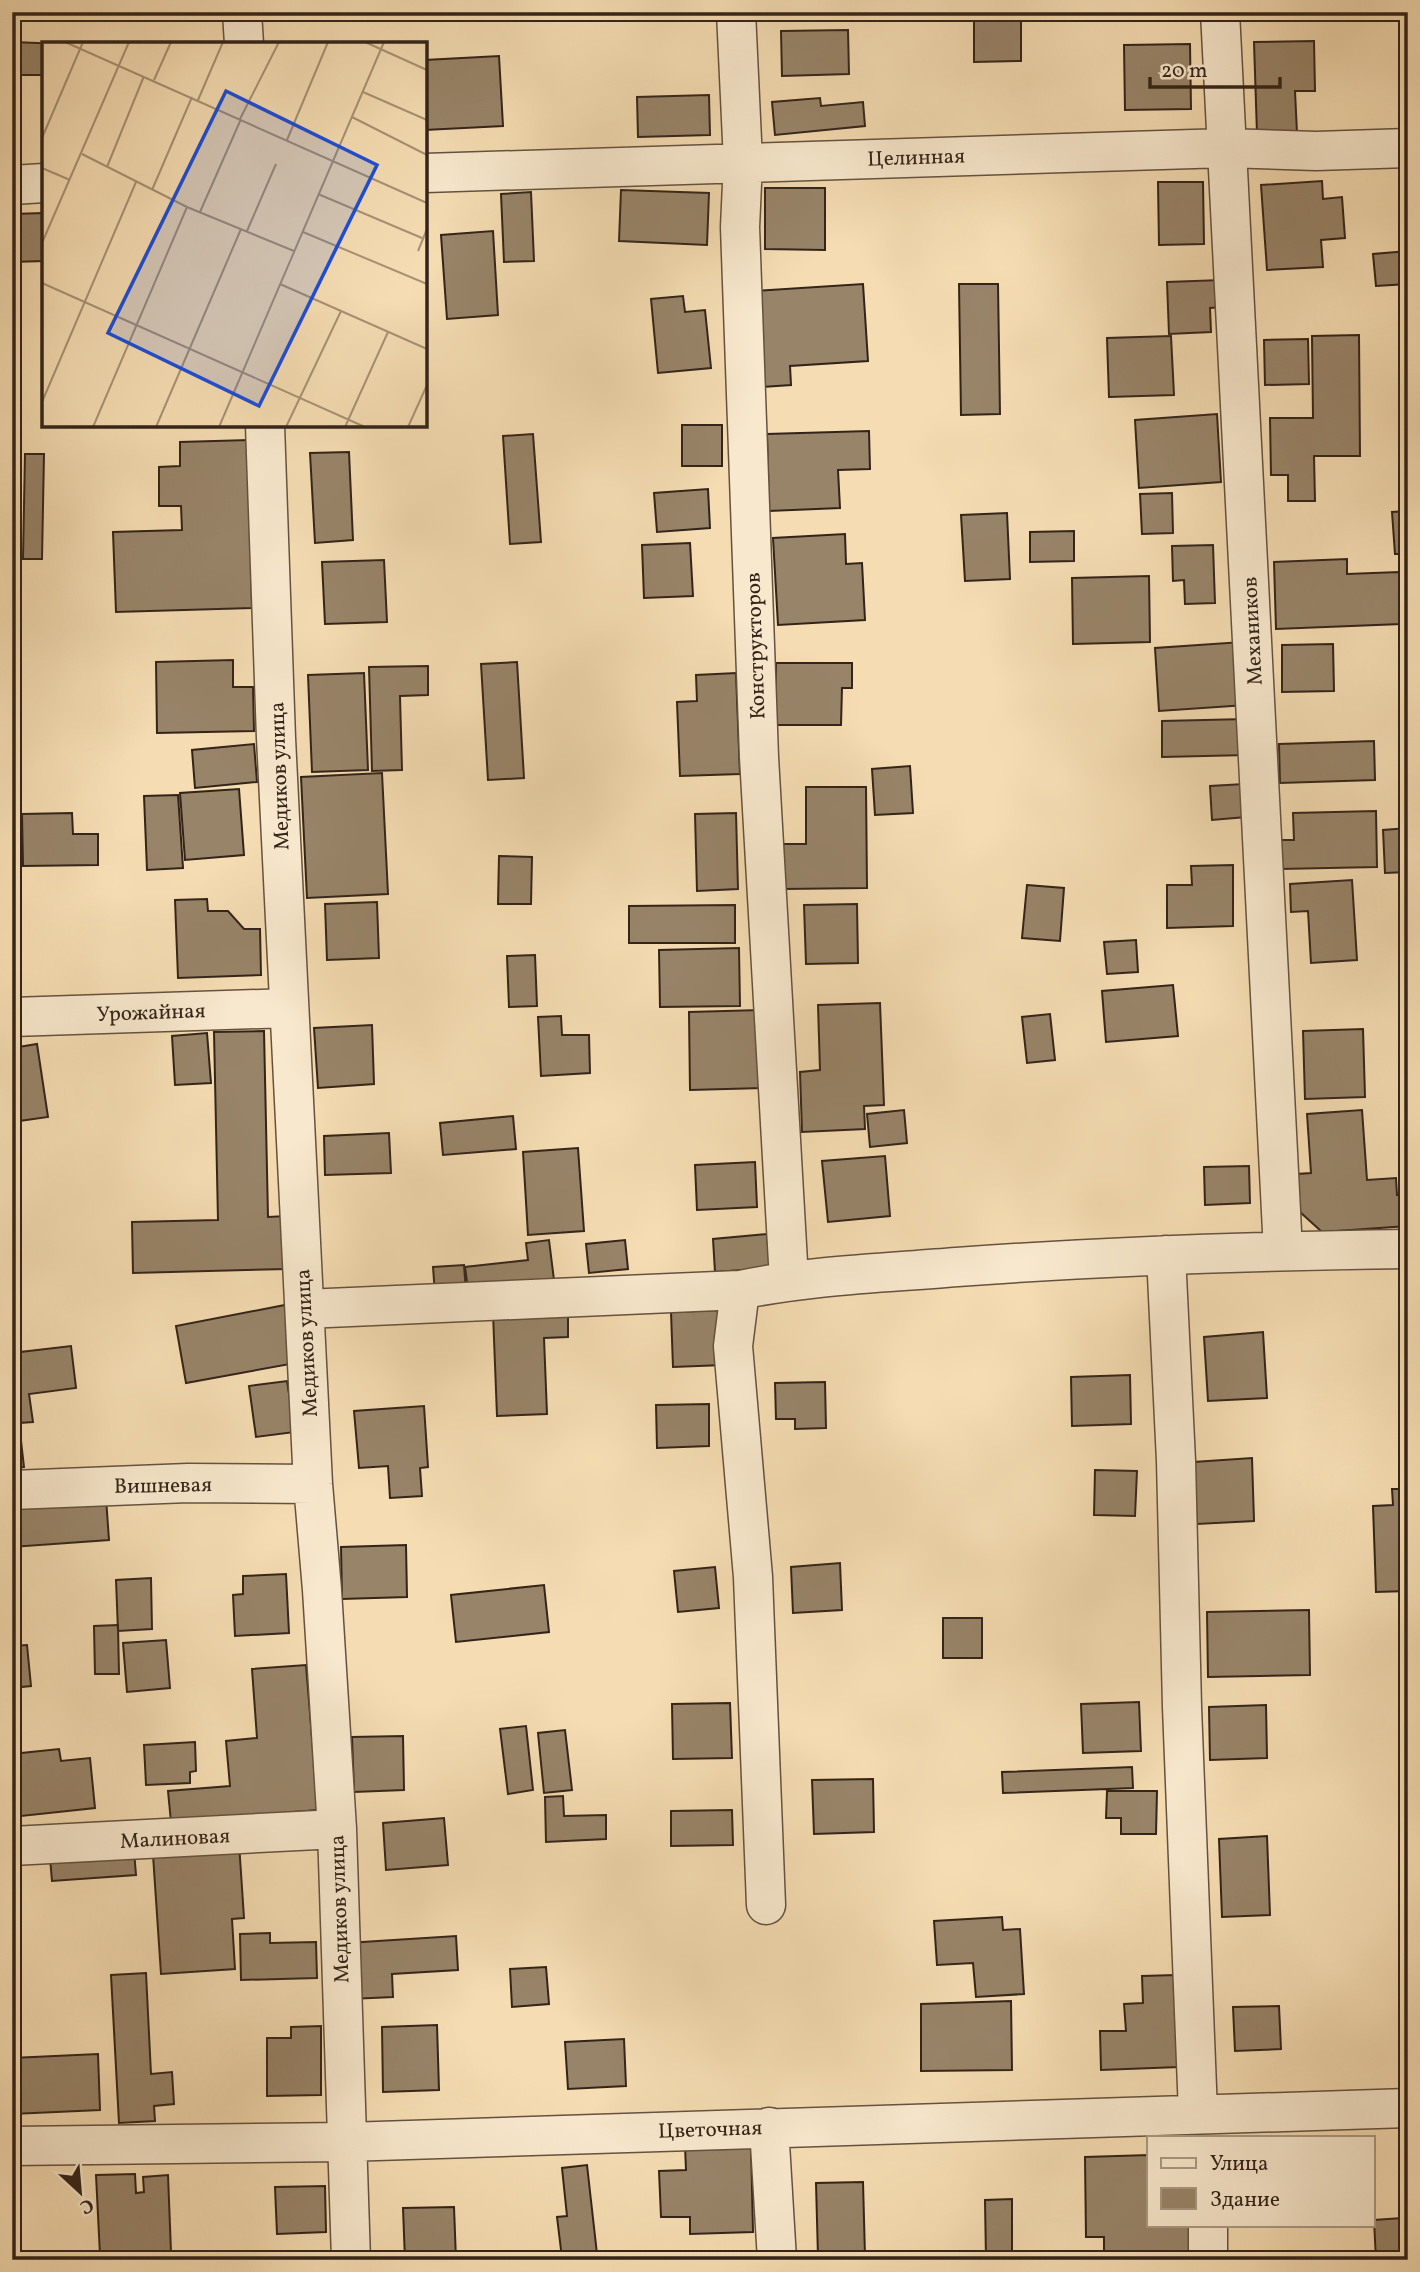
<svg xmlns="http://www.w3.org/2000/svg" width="1420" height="2272" font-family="Vollkorn,serif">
	<rect width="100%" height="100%" fill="#f5dcb2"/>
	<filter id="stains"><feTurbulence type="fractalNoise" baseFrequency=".00286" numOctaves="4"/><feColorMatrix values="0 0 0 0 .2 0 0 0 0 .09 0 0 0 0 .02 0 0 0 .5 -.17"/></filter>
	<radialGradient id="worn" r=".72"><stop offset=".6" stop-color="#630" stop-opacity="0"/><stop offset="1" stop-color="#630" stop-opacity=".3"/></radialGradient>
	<path fill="#988469" stroke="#332419" stroke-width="2" d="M974,21H1021V61L974,62Z
		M848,30L849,74L782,76L781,31Z
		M1314,41L1315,91H1295L1297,133L1257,134L1254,42Z
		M12,42L64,44H44V75H12Z
		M1190,44L1191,109L1125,110L1124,45Z
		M499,56L503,126L425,130V60Z
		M709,95L710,135L638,137L637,97Z
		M820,98L821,106L863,102L865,126L775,135L772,102Z
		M1322,181L1323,199L1342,197L1345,238L1321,240L1323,267L1267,270L1261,185Z
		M1158,182H1203L1204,244L1159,245Z
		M765,188H825V250L765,249Z
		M621,190L709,193L707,245L619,241Z
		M531,192L534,261L504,262L501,194Z
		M44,213V261L12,262V214Z
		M493,231L498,315L447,319L441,235Z
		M1408,251V284L1376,286L1373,254Z
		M1222,280L1223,307L1210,308L1211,332L1169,334L1167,282Z
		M863,284L868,361L790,366L791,385L762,387L756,291Z
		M959,284H998L1000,414L961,415Z
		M683,296L685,312L705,310L711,368L658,373L651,299Z
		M1359,335L1360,456H1314L1315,501H1288V475H1271L1270,418H1313L1312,336Z
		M1171,336L1174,395L1109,397L1107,338Z
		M1308,339L1309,384L1265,385L1264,340Z
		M1217,414L1221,482L1139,488L1135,420Z
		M682,425H722V466H682Z
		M869,431L870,469L838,470L840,508L769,511L767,434Z
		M533,434L541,542L510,544L503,436Z
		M249,440L252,608L116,612L113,532L182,530L181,506H159V467L180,466V442Z
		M349,452L353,540L315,543L310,453Z
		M25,454H44L42,559H23Z
		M708,489L710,528L657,532L654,493Z
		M1172,493L1173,533L1142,534L1140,494Z
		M1408,511V554H1395L1392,512Z
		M1007,513L1010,579L965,581L961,515Z
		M1074,531V561L1030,562V532Z
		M845,534L846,564L862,563L865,620L778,625L773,538Z
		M690,543L693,596L644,598L642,545Z
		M1213,545L1215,603L1185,604L1184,580L1173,581L1172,546Z
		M1347,559V574L1399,572L1401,624L1276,629L1274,562Z
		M384,560L387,622L325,624L322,562Z
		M1149,576L1150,642L1073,644L1072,578Z
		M12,595H19L20,648H12Z
		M1242,642L1246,705L1159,711L1155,648Z
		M1333,644L1334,691L1282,692V645Z
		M233,660V687H253L254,731L157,733L156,662Z
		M517,662L524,778L488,780L481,664Z
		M776,663H852V688H842L841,725H775Z
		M428,666V695L400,696L402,770L372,771L369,667Z
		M364,673L368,770L312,772L308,675Z
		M736,673L740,774L680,776L677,702L697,701L696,675Z
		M1246,719L1248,755L1162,757V721Z
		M1374,741L1375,780L1280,783L1279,744Z
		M254,744L257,782L195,788L192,750Z
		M910,766L913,813L875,815L872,769Z
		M382,773L388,894L307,898L301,777Z
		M1244,784L1246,817L1212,820L1210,786Z
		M806,787H866L867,888L784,889L783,844H806Z
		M239,789L244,855L185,860L180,793Z
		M178,795L183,868L147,870L144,796Z
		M1376,811L1377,867L1280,869V840H1294L1293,813Z
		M72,813L73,834H98V865L23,866L22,814Z
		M736,813L738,889L697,891L695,814Z
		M1408,828V872L1385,873L1383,830Z
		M499,856L532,857L531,904H498Z
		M1233,865V926L1167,928V885H1192L1191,866Z
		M1352,880L1357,960L1311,963L1308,911L1291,912L1290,884Z
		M1027,885L1064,888L1060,941L1022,938Z
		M207,899L208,911H228L244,929H260L261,975L178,978L175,900Z
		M377,902L379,958L327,960L325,904Z
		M857,904L858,963L806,964L804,905Z
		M735,905V943H629V906Z
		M1136,940L1138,972L1107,974L1104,942Z
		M739,948L740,1006L660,1007L659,950Z
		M535,955L537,1006L509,1007L507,956Z
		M1173,985L1178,1036L1106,1042L1102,991Z
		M880,1003L884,1105L864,1106L865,1129L802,1132L800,1072L820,1070L818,1005Z
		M761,1010L763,1088L690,1090L689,1012Z
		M1050,1014L1055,1060L1027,1063L1022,1017Z
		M561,1016L562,1035H589L590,1073L541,1076L538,1017Z
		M372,1025L374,1084L318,1088L314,1028Z
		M1363,1029L1365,1097L1305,1099L1303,1031Z
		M264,1031L268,1217L286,1216L287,1269L133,1273L132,1222L218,1220L214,1032Z
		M207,1033L211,1083L175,1085L172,1036Z
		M37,1044L48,1117L12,1122V1048Z
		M904,1110L907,1143L870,1147L867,1114Z
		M1362,1110L1367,1180L1396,1178L1397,1195H1408V1226L1322,1232L1300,1212L1297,1174L1311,1173L1307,1114Z
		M513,1116L516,1149L443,1155L440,1123Z
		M389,1133L391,1173L325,1175L324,1136Z
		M578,1148L584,1231L528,1235L523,1152Z
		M885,1156L890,1216L828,1222L822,1161Z
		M755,1162L757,1207L697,1210L695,1165Z
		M1249,1166L1250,1203L1205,1205L1204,1167Z
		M767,1234L770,1268L715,1272L713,1239Z
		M549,1240L554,1280L468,1289L465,1267L528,1260L526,1243Z
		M625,1240L628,1269L589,1273L586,1244Z
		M1402,1258H1408V1290H1404Z
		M464,1265L466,1292L435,1294L433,1267Z
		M290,1304L301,1362L186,1383L176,1326Z
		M568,1310V1337L544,1338L547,1414L497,1416L493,1313Z
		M721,1310L723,1365L673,1367L671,1312Z
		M1263,1332L1267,1398L1208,1401L1204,1337Z
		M71,1346L76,1388L29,1394L33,1422L19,1423L24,1467L12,1468V1353Z
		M1130,1375L1131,1424L1072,1426L1071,1377Z
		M287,1381L295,1432L256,1437L249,1386Z
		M825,1382L826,1428L795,1429V1419H776L775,1383Z
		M709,1404V1446L657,1448L656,1405Z
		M424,1406L428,1467L420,1468L422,1496L390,1498L388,1466L359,1468L354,1411Z
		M1252,1458L1254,1521L1197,1524L1194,1462Z
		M1095,1470L1137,1471L1135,1516L1094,1515Z
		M1392,1489H1408V1591L1376,1592L1373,1506L1393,1505Z
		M106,1498L109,1540L12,1547V1504Z
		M406,1545L407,1597L342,1599L341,1547Z
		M840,1563L842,1610L793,1613L791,1567Z
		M715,1567L719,1608L678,1612L674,1571Z
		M286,1574L289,1633L235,1636L233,1595L243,1594V1576Z
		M151,1578L152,1629L118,1631L116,1580Z
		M544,1585L549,1632L456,1642L451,1595Z
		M1309,1610L1310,1675L1208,1677L1207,1612Z
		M943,1618H982V1658H943Z
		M118,1625L119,1674H95L94,1626Z
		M166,1640L170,1688L127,1692L123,1643Z
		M27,1645L31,1686L12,1688V1646Z
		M306,1665L318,1810L171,1822L168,1791L230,1786L226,1741L257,1738L252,1669Z
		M1139,1702L1141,1751L1083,1753L1081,1704Z
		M730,1703L732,1758L673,1759L672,1704Z
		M1266,1705L1267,1758L1210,1760L1209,1707Z
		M526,1726L533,1790L508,1794L500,1729Z
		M565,1730L572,1790L544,1793L538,1733Z
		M403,1736L404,1790L354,1792L352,1737Z
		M195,1742L196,1771L190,1772V1783L146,1785L144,1745Z
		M59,1749L61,1761L90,1758L95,1808L12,1817V1754Z
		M1132,1767L1133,1788L1003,1793L1002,1772Z
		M873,1779L874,1832L814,1834L812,1780Z
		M1107,1791H1157L1156,1834H1121V1818H1106Z
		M563,1796L564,1816L606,1815V1839L546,1842L545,1797Z
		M732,1810L733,1845L671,1846V1811Z
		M444,1818L448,1865L386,1870L383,1823Z
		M1267,1836L1270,1915L1222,1917L1219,1839Z
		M152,1840L239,1843L244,1918L232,1919L235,1969L161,1974Z
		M134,1851L136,1875L52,1881L50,1858Z
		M15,1864L16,1901H12V1865Z
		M1002,1917L1003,1930L1020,1929L1024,1994L976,1997L973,1963L937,1965L934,1921Z
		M270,1933V1943L316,1942L317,1978L241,1980L240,1934Z
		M456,1936L458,1970L392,1974L393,1997L350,1999L347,1943Z
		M546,1967L549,2004L512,2007L510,1969Z
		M146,1973L151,2074L172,2072L174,2104L154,2106L155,2121L119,2123L111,1975Z
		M1176,1975L1179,2067L1101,2070L1100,2031H1126L1124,2004L1143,2003L1142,1976Z
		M1011,2001L1012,2070L921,2071V2004Z
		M1279,2006L1281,2049L1235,2051L1233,2007Z
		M437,2025L439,2090L383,2092L382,2027Z
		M321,2026V2095L267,2096V2038H291V2027Z
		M624,2039L626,2086L568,2089L565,2042Z
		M98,2054L100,2110L12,2114V2058Z
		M751,2144L753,2232L690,2234V2217H661L659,2171L686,2170L685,2146Z
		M1149,2155V2225H1194L1195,2253L1104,2255V2237H1086L1085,2157Z
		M587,2165L597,2254L562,2258L557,2217L567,2216L562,2168Z
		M135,2174L136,2193L144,2192L143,2177L168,2175L171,2252L100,2255L96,2175Z
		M863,2182L865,2256L818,2257L816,2183Z
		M325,2186L326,2232L277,2234L275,2187Z
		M1012,2199V2260H986L985,2200Z
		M454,2207L456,2260H405L403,2208Z
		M1402,2218L1405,2260H1376L1374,2220Z"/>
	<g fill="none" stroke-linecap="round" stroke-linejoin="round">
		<defs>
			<path id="minor" d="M242,12L244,44
				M736,12L743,162L740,227L759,757L789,1280
				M1220,12L1283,1251
				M425,173L1226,148L1316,151L1408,148
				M12,185L44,183
				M265,425L276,738L313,1484L322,1590L337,1829L351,2260
				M12,1017L289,1008
				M1166,1255L1176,1461L1182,1707L1198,2113
				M740,1290L733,1346L753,1577L766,1905
				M305,1309L740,1290C812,1275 884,1273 957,1267C1107,1256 1257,1251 1408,1249
				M12,1490L188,1483L313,1484
				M12,1846L337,1829
				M769,2127L777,2260
				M12,2146L346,2142L1408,2108
				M1208,2260V2225"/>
		</defs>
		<use href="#minor" stroke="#64523f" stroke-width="41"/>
		<use href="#minor" stroke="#f8e8cd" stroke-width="38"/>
	</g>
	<g text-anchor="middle" stroke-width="5" stroke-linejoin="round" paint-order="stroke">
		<g font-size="21" fill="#332419" stroke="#f8e8cd">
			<text transform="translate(916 157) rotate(-2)" y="7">Целинная</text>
			<text transform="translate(1252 631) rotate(-93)" y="7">Механиков</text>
			<text transform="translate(755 646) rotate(-92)" y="7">Конструкторов</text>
			<text transform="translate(279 776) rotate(-92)" y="7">Медиков улица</text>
			<text transform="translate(151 1012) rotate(-2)" y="7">Урожайная</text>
			<text transform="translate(306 1343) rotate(-93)" y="7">Медиков улица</text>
			<text transform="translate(163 1485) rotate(-1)" y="7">Вишневая</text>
			<text transform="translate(175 1838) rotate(-3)" y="7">Малиновая</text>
			<text transform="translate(339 1909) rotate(-92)" y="7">Медиков улица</text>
			<text transform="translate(710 2129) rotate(-2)" y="7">Цветочная</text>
		</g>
	</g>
	<g transform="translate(42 42)">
		<rect width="385" height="385" fill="#f5dcb2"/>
		<path fill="none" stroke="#a79275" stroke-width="2" d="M23,0L385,161M323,0L385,28M112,38L129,0M321,50L385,78M156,58L181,0M310,75L385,113M198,77L237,0M0,96L41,0M245,98L286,0M40,112L145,165L252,209M65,125L102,34M0,126L28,138M110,148L150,55M276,152L380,196M158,170L199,77M205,189L234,122M261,190L385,242M0,201L87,0M376,209L385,187M0,241L323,385M238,242L385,307M0,360L94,140M51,385L145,165M114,385L199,187M177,385L342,0M244,385L299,269M303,385L346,290M366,385L385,343"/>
		<path fill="#1d4ed8" fill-opacity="0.15" stroke="#1d4ed8" stroke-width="3.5" d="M184,49L335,123L217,364L66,291Z"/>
		<rect width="385" height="385" fill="none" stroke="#332419" stroke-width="3.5"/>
	</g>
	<rect width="1420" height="2272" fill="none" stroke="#f5dcb2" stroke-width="42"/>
	<rect x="14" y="14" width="1392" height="2244" fill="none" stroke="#332419" stroke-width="3.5"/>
	<rect x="21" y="21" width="1378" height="2230" fill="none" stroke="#332419" stroke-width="2"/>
	<rect x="1147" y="2136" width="228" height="91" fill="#f8e8cd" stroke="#a99a85" stroke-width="2"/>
	<rect x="1161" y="2158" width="35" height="10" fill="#f8e8cd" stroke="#a99a85" stroke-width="2"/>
	<text x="1210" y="2170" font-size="21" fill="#332419">Улица</text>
	<rect x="1161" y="2188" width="35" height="21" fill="#988469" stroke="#a99a85" stroke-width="2"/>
	<text x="1210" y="2206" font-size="21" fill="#332419">Здание</text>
	<g transform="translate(80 2192) rotate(154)" stroke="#f8e8cd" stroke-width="5" paint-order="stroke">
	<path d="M0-5L12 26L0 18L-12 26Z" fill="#332419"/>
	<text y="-10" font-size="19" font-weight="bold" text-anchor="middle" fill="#332419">С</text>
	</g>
	<path d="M1150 77v10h130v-10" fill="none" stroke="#332419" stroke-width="3.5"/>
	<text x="1161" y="77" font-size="21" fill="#332419" stroke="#f8e8cd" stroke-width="5" paint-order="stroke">20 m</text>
	<rect width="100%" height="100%" filter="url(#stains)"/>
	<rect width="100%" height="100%" fill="url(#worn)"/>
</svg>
